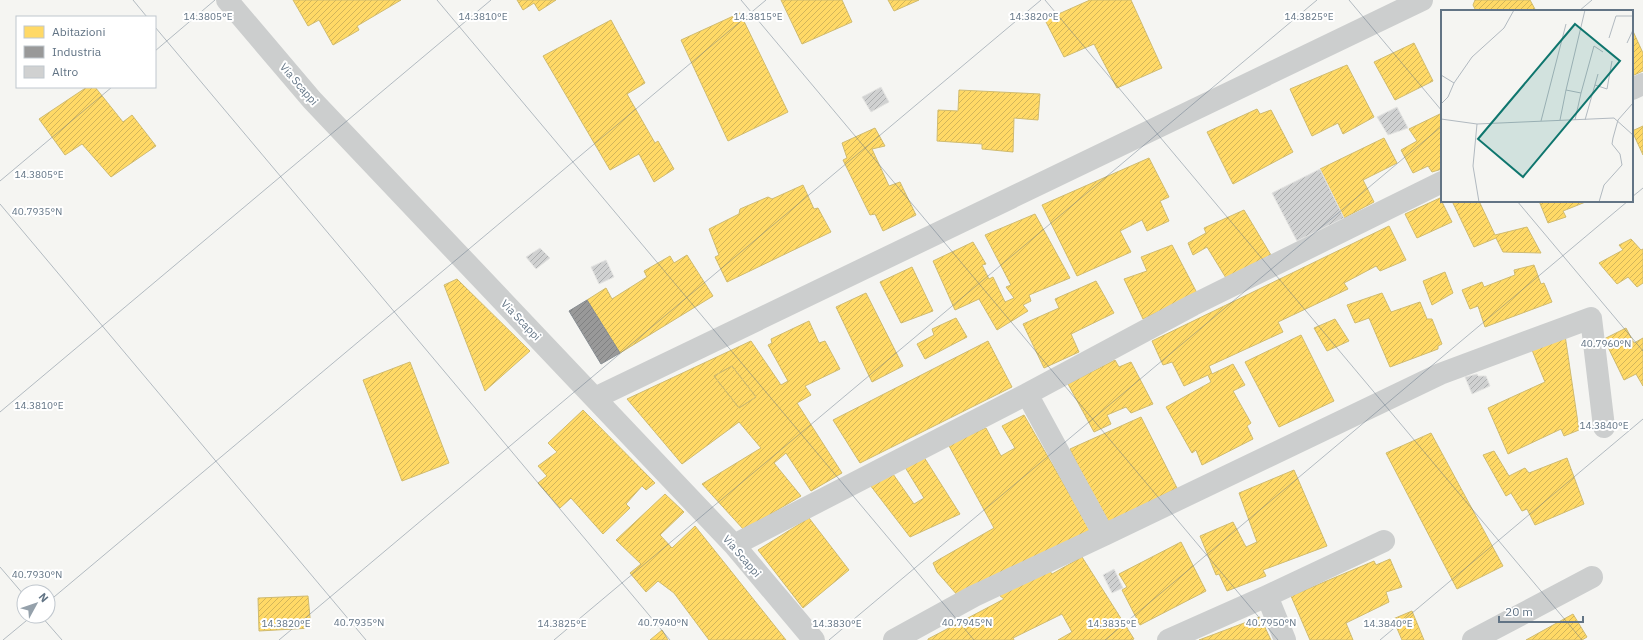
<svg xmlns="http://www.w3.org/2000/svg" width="1643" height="640" font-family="'IBM Plex Sans',sans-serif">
	<defs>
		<pattern id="homes-hatch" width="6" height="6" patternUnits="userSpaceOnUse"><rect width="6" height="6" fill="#ffd966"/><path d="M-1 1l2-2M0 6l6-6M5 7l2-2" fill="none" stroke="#d2b55a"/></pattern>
		<pattern id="industry-hatch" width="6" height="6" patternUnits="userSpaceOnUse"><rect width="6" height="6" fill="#999"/><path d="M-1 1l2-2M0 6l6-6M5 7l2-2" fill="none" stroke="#808182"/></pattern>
		<pattern id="building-hatch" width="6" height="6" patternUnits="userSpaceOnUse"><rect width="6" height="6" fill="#d0d1d1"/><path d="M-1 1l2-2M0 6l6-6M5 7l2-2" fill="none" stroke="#acaeaf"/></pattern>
	</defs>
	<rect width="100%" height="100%" fill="#f5f5f2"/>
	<path fill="url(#homes-hatch)" stroke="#d0bb6f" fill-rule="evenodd" d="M293,0H401L357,26L359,30L333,45L319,20L308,26Z
		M517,0H556L539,11L534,3L523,10Z
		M781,0H842L852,22L802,44Z
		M888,0H919L894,11Z
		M1090,0H1131L1162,68L1117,88L1094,44L1064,57L1045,20Z
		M1475,0H1530L1536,11H1476L1473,5Z
		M740,13L788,112L728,141L681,40Z
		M611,20L645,83L627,94L655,143L658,141L674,169L654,182L639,154L610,170L543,56Z
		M1632,29L1643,53V71L1632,76Z
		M1414,43L1433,81L1395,100L1374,62Z
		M1347,65L1374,117L1343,134L1338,123L1312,136L1290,89Z
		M87,87H95L123,122L132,115L156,146L111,177L82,144L65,155L39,119Z
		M959,90L1040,94L1038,120L1014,118L1013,152L982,149V144L937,141L938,110L958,111Z
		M1257,109L1260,114L1271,110L1293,152L1233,184L1207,132Z
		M1442,113V151L1440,153L1442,158V169L1432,172L1428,166L1413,173L1401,150L1417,141L1409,129Z
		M1643,126V155L1632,131Z
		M875,128L885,146L872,149L889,186L900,182L916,215L883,231L875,214L870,215L843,160L847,158L842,143Z
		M1384,138L1397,163L1363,180L1374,202L1344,218L1320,169Z
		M1149,158L1169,197L1160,201L1169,221L1147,231L1142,220L1120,231L1131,252L1077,276L1042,205Z
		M803,185L814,209L818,208L831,232L727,282L715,257L719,255L709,229L739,214L740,209L768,197L772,199Z
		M1440,198L1452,222L1417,238L1405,214Z
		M1452,201H1479L1495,235L1527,227L1541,253L1503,252L1496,238L1474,247Z
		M1539,201H1588L1563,211L1566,217L1548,223Z
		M1244,210L1271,255L1226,278L1207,247L1193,255L1188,243L1206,233L1204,228Z
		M1035,214L1070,278L1029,295L1031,301L1023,305L1028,311L997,330L979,299L955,310L933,261L973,242L986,264L982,265L989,279L993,277L1005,302L1014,298L1006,287L1011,285L985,235Z
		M1389,226L1406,260L1380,271L1376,266L1344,283L1348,289L1278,322L1283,332L1209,366L1212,374L1233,364L1245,385L1233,391L1251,423L1247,426L1253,439L1202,465L1196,450L1192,453L1166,407L1211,382L1208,375L1184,386L1172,362L1163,365L1152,341Z
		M1631,239L1641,250L1643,249V283L1637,287L1628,277L1617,284L1599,263L1623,250L1619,245Z
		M1172,245L1197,293L1143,319L1124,279L1147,271L1141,257Z
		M687,255L713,296L620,353L587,300L606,288L612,299L647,277L644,271L670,256L674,263Z
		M1534,265L1541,284L1544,283L1552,302L1485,327L1478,306L1470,309L1462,290L1482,282L1484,287L1515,275L1514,270Z
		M912,267L933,311L901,323L880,282Z
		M1445,272L1453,293L1432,305L1423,281Z
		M457,279L530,351L485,391L444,285Z
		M1096,281L1114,313L1071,334L1079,352L1044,368L1023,324L1059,308L1055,299Z
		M866,293L903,366L872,382L836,307Z
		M1382,293L1391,312L1420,302L1427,319H1432L1442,344L1438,346V349L1390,367L1369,318L1355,323L1347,305Z
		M956,318L967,337L925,359L917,344L934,335L932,329Z
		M1335,319L1349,341L1327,351L1314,328Z
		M809,321L819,343L825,341L840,369L805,386L811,395L797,403L842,473L811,491L786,453L774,463L801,496L744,530L702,484L761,448L739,422L682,464L627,399L751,341L781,385L788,381L768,345L772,343L771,339ZM732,366L756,397L739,408L714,376Z
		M1626,328L1634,343L1643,338V386L1636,374L1624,380L1604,339Z
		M1301,335L1334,401L1279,427L1245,362Z
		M1565,335L1579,430L1564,436L1561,429L1508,454L1488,408L1545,382L1532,350Z
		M988,341L1012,387L860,463L833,420Z
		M1115,360L1119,367L1131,362L1153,404L1131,413L1126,407L1107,415L1111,424L1094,432L1068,384Z
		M410,362L449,463L402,481L363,380Z
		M732,366L756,397L739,408L714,376Z
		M583,410L655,483L646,490L642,486L626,504L630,508L603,534L571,498L560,508L538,483L547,476L538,466L557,452L548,443Z
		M1024,415L1090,530L959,597L937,572L933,563L994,528L948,444L986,428L1001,456L1015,448L1002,426Z
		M1141,417L1177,488L1106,524L1070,449Z
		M1431,433L1503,566L1457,589L1386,453Z
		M1494,451L1509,476L1525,468L1529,473L1567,458L1584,504L1535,525L1527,509L1522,511L1511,493L1506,496L1483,455Z
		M922,454L960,514L910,537L870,485L893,474L914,504L924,498L903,464Z
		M1294,470L1327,546L1263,570L1266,576L1227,591L1219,574L1216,575L1200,536L1233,522L1246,547L1257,542L1239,493Z
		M665,494L684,512L660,535L672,548L695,526L786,640H709L674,593L658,581L646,592L630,573L641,564L616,540Z
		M809,518L849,570L803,608L758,550Z
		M1181,542L1206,591L1140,625L1122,590L1127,587L1119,574Z
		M1082,557L1134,639L1131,640H1058L1072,632L1062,614L1013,638L1014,640H928V639L1004,599L999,595L1049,570L1052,574Z
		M1390,559L1402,587L1386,592L1389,602L1346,623L1353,640H1310L1291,596L1374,561L1376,565Z
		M308,596L311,628L259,631L258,598Z
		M1412,611L1424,640H1402L1393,619Z
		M1573,614L1587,637L1582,640H1526Z
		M1260,617L1271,640H1199Z
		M662,630L668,640H650Z"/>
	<path fill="url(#industry-hatch)" stroke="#888e93" d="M587,300L620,353L601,364L569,311Z"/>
	<path fill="url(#building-hatch)" stroke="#e4e4e2" d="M881,87L889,102L871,112L862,97Z
		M1397,107L1408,128L1388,135L1377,117Z
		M1320,169L1344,218L1297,241L1272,193Z
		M540,248L550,258L536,269L526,257Z
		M606,260L614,277L599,284L591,267Z
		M1477,374L1478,376H1486L1490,386L1472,394L1465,377Z
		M1114,569L1123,588L1112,593L1103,575Z"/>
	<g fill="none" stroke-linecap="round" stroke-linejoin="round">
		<path stroke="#cccece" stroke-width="22" d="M227,0L312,100L734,545L814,640
			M1632,89L1643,84
			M1442,182L1193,305L1027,394L1104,535L1440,374L1591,318L1604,427
			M595,398L1422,0
			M734,545L1027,394
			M1267,596L1285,640
			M894,640L974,596L1104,535
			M1168,640L1267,596L1384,541
			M1473,640L1592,577"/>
	</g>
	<path fill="none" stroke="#627485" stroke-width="1" stroke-opacity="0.45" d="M133,0L147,17M437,0L974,640M741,0L1278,640M1045,0L1582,640M1349,0L1442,111M1579,11L1592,0M155,27L670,640M155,51L215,0M0,181L112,87M1632,197L1643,188M1517,201L1643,351M0,204L366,640M0,412L491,0M0,567L24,595M48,602L766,0M41,616L62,640M3,640L32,616M279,640L1041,0M554,640L1317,0M829,640L1442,126M1105,640L1628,201M1380,640L1643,419"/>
	<g text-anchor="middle" stroke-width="4" stroke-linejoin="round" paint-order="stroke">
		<g font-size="11" fill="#627485" stroke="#fff">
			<text transform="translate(299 84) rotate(49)" y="4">Via Scappi</text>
			<text transform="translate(521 320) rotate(46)" y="4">Via Scappi</text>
			<text transform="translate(742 556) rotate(49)" y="4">Via Scappi</text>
		</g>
	</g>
	<g transform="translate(1441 10)">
		<rect width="192" height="192" fill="#f5f5f2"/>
		<path fill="none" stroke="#b1b9c0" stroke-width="1" d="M144,0L125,80L140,83L153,36L162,42M168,28L175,6H192M186,33L192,20M0,65L13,73M154,75L166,79L171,51M0,94L7,87L13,73L31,47L63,18L73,0M0,109L36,114L173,108L192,125M119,110L125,80M134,110L140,83M144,110L157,64M100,111L125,14M36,114L32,156L38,192M158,192L163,175L181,155L179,144L171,134L172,128L177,110L192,93"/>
		<path fill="#0f766e" fill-opacity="0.15" stroke="#0f766e" stroke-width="2" d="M134,14L179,51L82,167L37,129Z"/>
		<rect width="192" height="192" fill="none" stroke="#627485" stroke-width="2"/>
	</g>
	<g font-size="10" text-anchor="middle" fill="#627485" stroke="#fff" stroke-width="4" stroke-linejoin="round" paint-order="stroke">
		<text x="208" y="20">14.3805°E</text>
		<text x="483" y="20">14.3810°E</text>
		<text x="758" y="20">14.3815°E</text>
		<text x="1034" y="20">14.3820°E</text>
		<text x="1309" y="20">14.3825°E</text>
		<text x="39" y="178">14.3805°E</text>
		<text x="37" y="215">40.7935°N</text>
		<text x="1606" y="347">40.7960°N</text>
		<text x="39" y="409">14.3810°E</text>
		<text x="1604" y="429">14.3840°E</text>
		<text x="37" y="578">40.7930°N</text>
		<text x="359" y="626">40.7935°N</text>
		<text x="663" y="626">40.7940°N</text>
		<text x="967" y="626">40.7945°N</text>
		<text x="1271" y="626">40.7950°N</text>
		<text x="286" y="627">14.3820°E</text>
		<text x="562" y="627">14.3825°E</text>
		<text x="837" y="627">14.3830°E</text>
		<text x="1112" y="627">14.3835°E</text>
		<text x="1388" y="627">14.3840°E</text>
	</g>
	<rect x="16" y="16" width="140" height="72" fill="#ffffff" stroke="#c0c7ce"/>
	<rect x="24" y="26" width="20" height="12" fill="#ffd966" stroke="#c0c7ce"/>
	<text x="52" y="36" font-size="12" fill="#627485">Abitazioni</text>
	<rect x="24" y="46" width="20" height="12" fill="#999999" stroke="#c0c7ce"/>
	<text x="52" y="56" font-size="12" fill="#627485">Industria</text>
	<rect x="24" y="66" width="20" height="12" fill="#d0d1d1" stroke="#c0c7ce"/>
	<text x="52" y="76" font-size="12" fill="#627485">Altro</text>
	<g transform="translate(36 604) rotate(50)"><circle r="19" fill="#ffffff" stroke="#c0c7ce"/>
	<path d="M0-3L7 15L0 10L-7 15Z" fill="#95a1ab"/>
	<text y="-6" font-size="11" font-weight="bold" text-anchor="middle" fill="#627485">N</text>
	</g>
	<path d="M1499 616v6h84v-6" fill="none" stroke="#627485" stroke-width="2"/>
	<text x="1505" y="616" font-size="12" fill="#627485" stroke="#ffffff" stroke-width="3" paint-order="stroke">20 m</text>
</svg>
